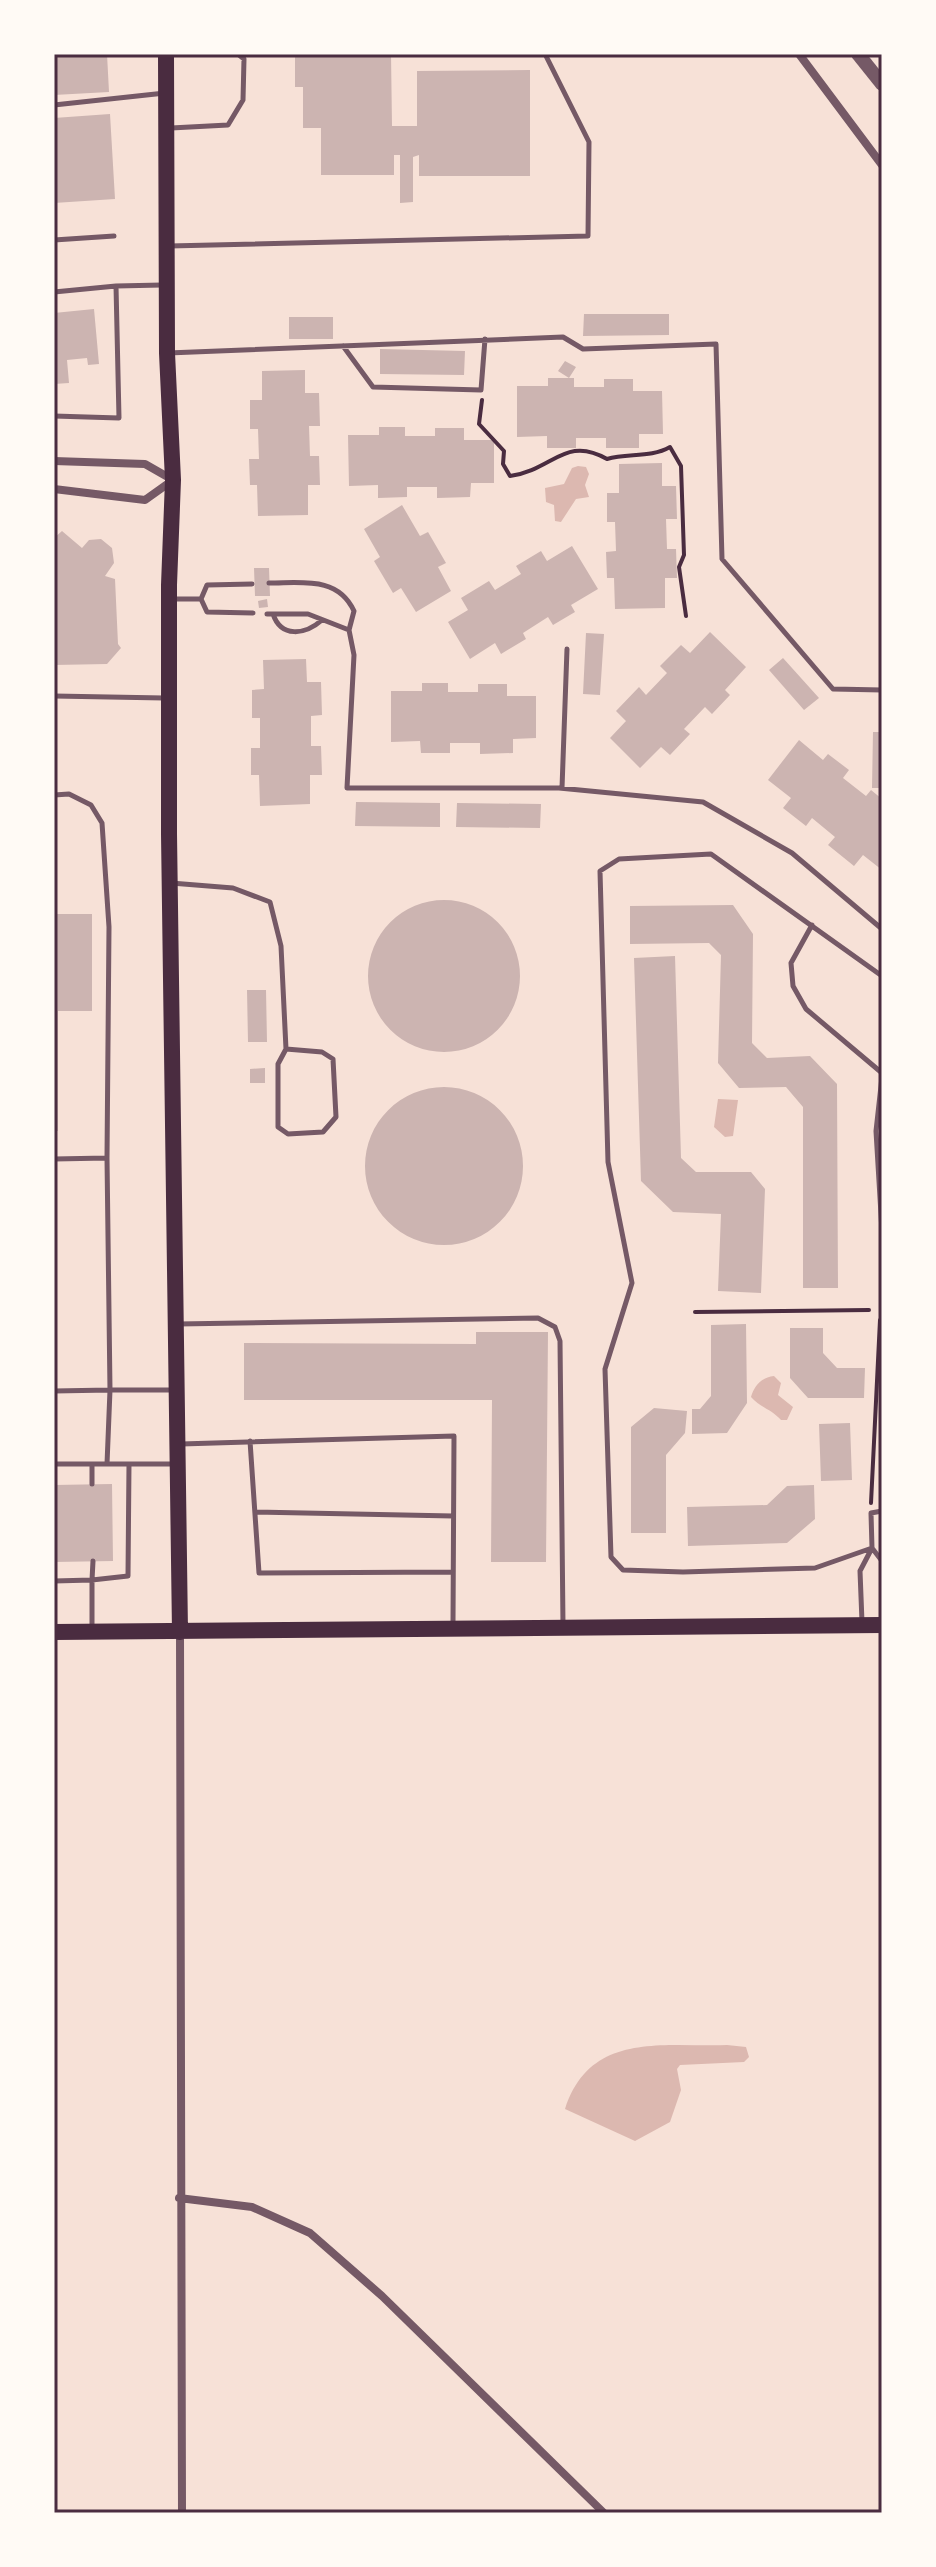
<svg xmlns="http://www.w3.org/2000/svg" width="936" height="2567" font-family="'Varela Round',sans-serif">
	<rect width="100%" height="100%" fill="#f7e1d7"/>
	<path fill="#dcb8b0" d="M578,466L586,467L589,474L585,485L589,497L576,499L561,522L555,521L554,505L546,502L545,488L564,484L572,468Z
		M718,1099L738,1100L733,1136L725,1137L714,1127Z
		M774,1376L781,1383L778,1395L793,1407L787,1420H781C771,1409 761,1408 751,1397C754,1386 762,1377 774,1376Z
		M727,2045L746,2047L749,2057L744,2062L680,2065L677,2069L681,2090L670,2122L635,2141L565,2109C590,2031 663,2047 727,2045Z"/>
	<path fill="#ccb4b1" d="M54,54H107L109,92L54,95Z
		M295,54H391L392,126H417V71L530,70V176H419V155L413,157V202L400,203V155H394V175H321V128H303V87H295Z
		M110,114L115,199L54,203V118Z
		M94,309L99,364L88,365L87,358L67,360L69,383L54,384V313Z
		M584,314H669V335L583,336Z
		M289,317H333V339H289Z
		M380,349L465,351L464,375L380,374Z
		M565,361L576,367L569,378L558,371Z
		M305,370V393H319L320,426H309L310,456H319L320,485H308V515L258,516L257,485H250L249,459H259L258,429H250V400H262V371Z
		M548,378H574V387H604V379H633V391H662L663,434H639V448H606V438H576V448H547V436L517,437V386H548Z
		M379,427H405V436H435V428H464V440H494V483H471L470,497L437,498V487H407V497L378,498V485L349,486L348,435H379Z
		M662,463V486H676L677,519H666L667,549H676L677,578H665V608L615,609L614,578H607L606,552L616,551L615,522H607V493H619V464Z
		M402,505L420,536L428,532L446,563L438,567L451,591L416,612L401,588L393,593L374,561L380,557L364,529Z
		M62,531L82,548L89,540L101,539L112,548L114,563L105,576L115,579L118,644L121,648L107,664L54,665V538Z
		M572,546L598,589L571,605L575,612L553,625L548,617L523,633L526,639L501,654L495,643L470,659L448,622L468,610L461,598L489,581L495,590L521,574L516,566L541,551L547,561Z
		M254,568H269L270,596H255Z
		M267,599L268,607L259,608L258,601Z
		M710,632L746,667L725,690L730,695L712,714L705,707L684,729L690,734L670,755L661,747L640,768L610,738L626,721L616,711L639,687L646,695L667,673L660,666L681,645L690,653Z
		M586,633L604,634L600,695L583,694Z
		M783,658L819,698L804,710L769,670Z
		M306,659L307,682H321L322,715L311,716V746H321L322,775H310V804L260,806L259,775H251V748H260V718H252V690L264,689L263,660Z
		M422,683H448V692H478V684H507V696H536V738L513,739V753L480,754V743H450V753H421L420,741L391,742V691H422Z
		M873,732H882V788H872Z
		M799,740L823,760L828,754L849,770L843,778L866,796L871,790L882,799V870L863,855L854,866L828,845L835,837L812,818L806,826L783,808L791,798L768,780Z
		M356,802L440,803V827L355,826Z
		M457,803L541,804L540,828L456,827Z
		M368 976a76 76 0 1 1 152 0a76 76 0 1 1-152 0Z
		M733,905L753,934L752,1043L767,1058L810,1056L837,1084L838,1288H803V1107L786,1087L739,1088L718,1063L721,955L709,943L630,944V906Z
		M54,914H92V1011H58V1131H54Z
		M675,956L681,1158L696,1172H751L765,1189L761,1293L718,1291L721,1214L673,1212L641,1181L634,958Z
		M247,990H266L267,1042H248Z
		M265,1068V1083H250V1069Z
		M365 1166a79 79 0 1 1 158 0a79 79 0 1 1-158 0Z
		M746,1324L747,1403L727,1433L692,1434V1409H700L711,1396V1325Z
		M790,1328H823V1353L837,1368H865L864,1398H808L790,1378Z
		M476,1332H548L546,1562H491L492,1400H244V1343L476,1344Z
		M654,1408L687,1411L685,1433L666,1455V1533H631V1427Z
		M850,1423L852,1480L821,1481L819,1424Z
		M112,1484L113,1561L54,1562V1485Z
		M814,1485L815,1519L787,1543L688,1546L687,1507L767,1505L787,1486Z"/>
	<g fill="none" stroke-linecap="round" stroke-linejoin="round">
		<path stroke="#4a2c40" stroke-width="4" d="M482,400L479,424L504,451L503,464L510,476C553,470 565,435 607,459C628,453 651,458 670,447L681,466L684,555L679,567L686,616
			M695,1312L869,1310
			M871,1503L880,1320"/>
		<path stroke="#755966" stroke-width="5" d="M54,105L165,93
			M171,128L228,125L243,100L244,59L238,54
			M54,240L114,236
			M169,246L588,236L589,142L545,54
			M54,292L116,286
			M343,346L373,387L481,390L485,339
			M168,353L563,337L583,349L716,344L722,559L833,689L882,690
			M54,416L119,418L116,286L162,285
			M269,583C302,583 338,576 354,611L349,630L354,655L347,788H559L703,802L792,853L882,929
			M174,599H201
			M201,599L207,612L253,613
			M201,599L207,585L252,584
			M267,614H308L349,630
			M273,614C281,638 305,635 322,620
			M54,696L164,698
			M562,788L567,649
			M54,795L69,794L91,805L102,823L109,927L107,1158
			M171,883L233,888L270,902L281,946L286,1049L278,1064V1127L288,1134L323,1132L336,1117L333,1059L322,1052L286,1049
			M812,925L791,963L793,986L806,1009L882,1073
			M882,1077L876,1131L882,1231
			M54,1159L107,1158L110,1390H175
			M882,1254V1309
			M178,1324L538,1318L555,1327L560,1341L563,1625
			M54,1391L110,1390L107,1464
			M250,1441L259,1573L453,1572
			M181,1444L454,1436L453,1624
			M54,1464H129L128,1576L92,1580V1627
			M129,1464H176
			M92,1484V1464
			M255,1512L453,1516
			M872,1548L815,1568L683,1572L623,1570L611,1557L605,1369L632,1283L608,1162L600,871L619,859L711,854L882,976
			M872,1548L882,1561
			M54,1581L92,1580L93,1561
			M862,1622L860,1571L872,1548L871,1513L882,1511"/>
		<path stroke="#755966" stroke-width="8" d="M799,54L882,165
			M54,461L145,464L173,480L145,500L54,489
			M180,1633L182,2513
			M179,2198L252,2207L310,2233L382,2296L604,2513"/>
		<path stroke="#755966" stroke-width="14" d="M858,54L882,84"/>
		<path stroke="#4a2c40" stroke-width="16" d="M166,54L167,353L173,480L169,585V834L180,1632
			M54,1632L882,1625"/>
	</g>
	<rect width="936" height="2567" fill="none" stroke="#fffaf5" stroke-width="112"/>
	<rect x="56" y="56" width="824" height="2455" fill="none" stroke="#4a2c40" stroke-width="3"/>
</svg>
